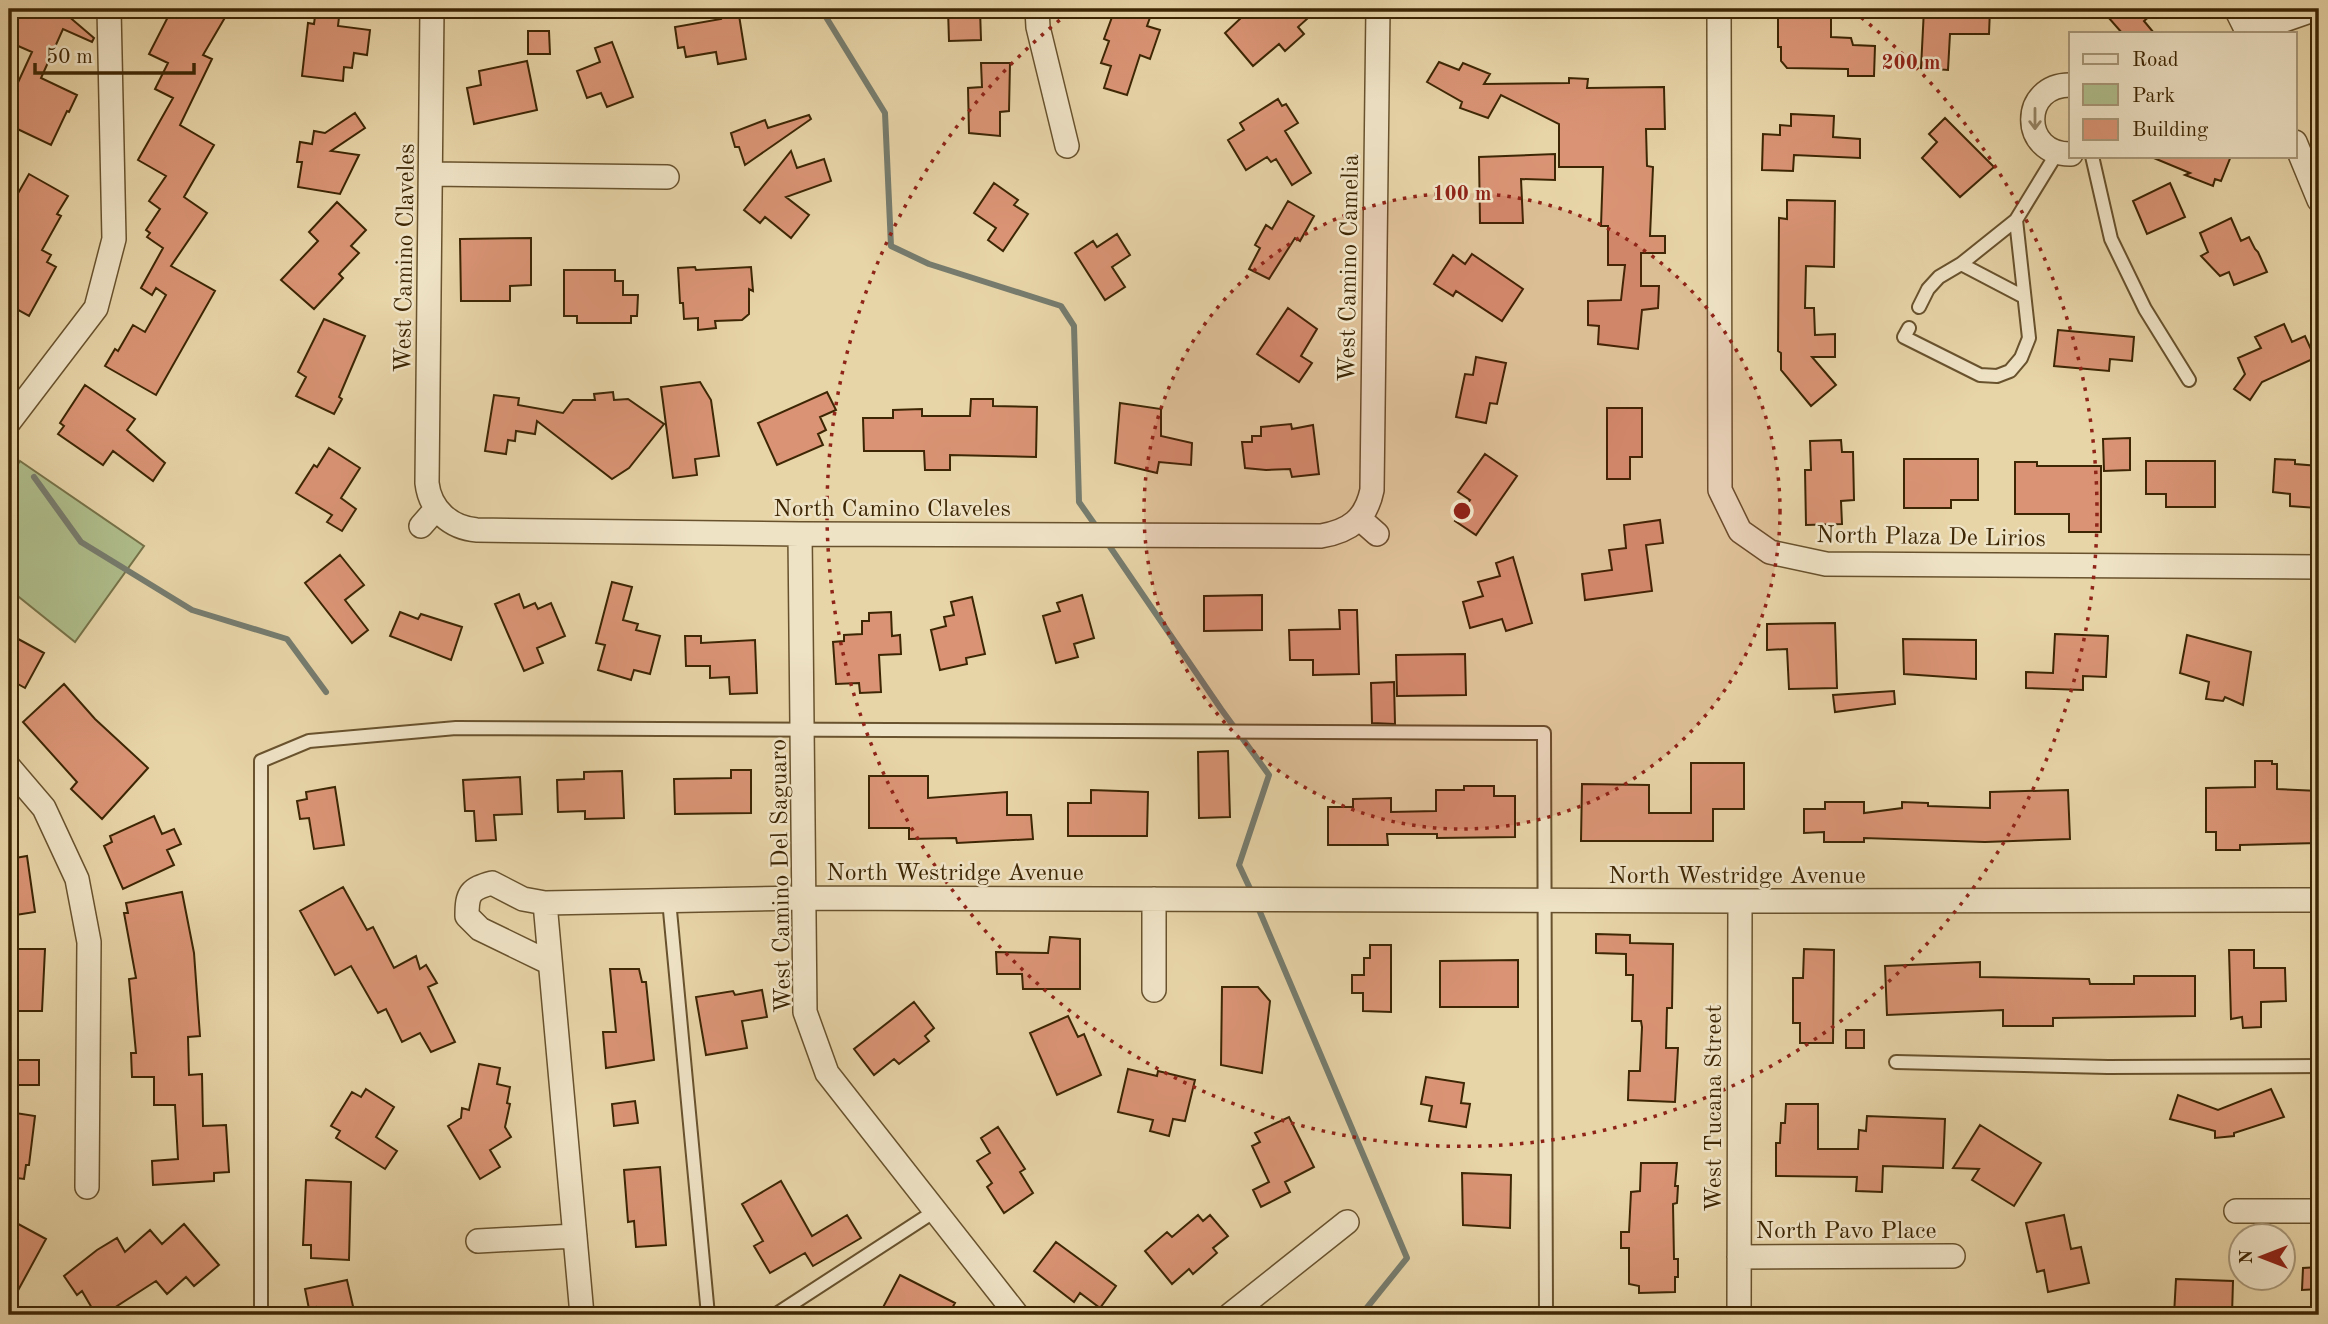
<svg xmlns="http://www.w3.org/2000/svg" width="2328" height="1324" font-family="'Old Standard TT',serif">
	<rect width="100%" height="100%" fill="#e7d4a7"/>
	<filter id="stains"><feTurbulence type="fractalNoise" baseFrequency=".00286" numOctaves="4"/><feColorMatrix values="0 0 0 0 .2 0 0 0 0 .09 0 0 0 0 .02 0 0 0 .5 -.17"/></filter>
	<radialGradient id="worn" r=".72"><stop offset=".6" stop-color="#630" stop-opacity="0"/><stop offset="1" stop-color="#630" stop-opacity=".3"/></radialGradient>
	<path fill="#afbe8c" stroke="#767248" stroke-width="2" d="M20,461L144,546L75,642L9,589V477Z"/>
	<g fill="none" stroke-linecap="round" stroke-linejoin="round">
		<path stroke="#767c6e" stroke-width="6" d="M821,9L885,113L891,246L929,264L1061,306L1074,326L1079,502L1098,529
			M34,477L81,542L192,610L287,639L326,692
			M1106,541L1221,709L1269,775L1239,865L1253,895
			M1257,905L1407,1258L1361,1315"/>
	</g>
	<path fill="#da9475" stroke="#3d2604" stroke-width="2" d="M16,9H69L67,15L94,38L92,42L63,29L41,78L77,95L69,112L67,111L51,145L9,125V102L32,52L9,42V26Z
		M172,9H230L203,55L212,59L180,125L214,145L184,197L207,213L171,266L215,291L156,395L105,366L115,349L118,351L133,325L145,332L166,295L156,288L152,295L141,288L163,248L147,237L150,233L146,230L160,209L149,201L166,176L138,160L173,98L155,89L168,63L149,54Z
		M316,9H340L338,26L370,30L367,55L354,53L352,68L344,67L343,81L302,76L308,23L314,24Z
		M719,9H738L746,59L718,64L716,52L686,57L684,47L678,48L675,27L721,19Z
		M948,9H980L981,40L949,41Z
		M1115,9H1153L1147,26L1160,30L1150,59L1140,55L1127,95L1104,88L1111,66L1101,63L1109,41L1104,39Z
		M1233,9H1318L1298,27L1304,34L1285,51L1279,44L1253,66L1225,33L1241,18Z
		M1786,9H1831V37L1851,38L1853,45L1875,46L1874,76H1848V69L1787,68L1781,61V47H1778V13L1786,16Z
		M1924,9H1990L1989,34H1950L1948,70L1921,68Z
		M2101,9H2158L2144,21L2154,33H2122Z
		M528,31H549L550,54H528Z
		M612,42L633,97L607,107L601,93L587,98L577,71L600,62L595,48Z
		M527,61L537,110L474,124L467,88L481,85L479,71Z
		M1439,62L1459,70L1463,63L1490,74L1484,84L1569,83V78L1588,79L1587,88L1664,87L1665,129H1646L1647,166L1653,167L1650,236H1665V253H1641V286H1659L1658,308L1642,310L1638,349L1598,344L1599,326L1588,325V301L1621,300L1625,265H1608V226H1601L1603,167H1559V124L1501,95L1488,118L1460,108L1462,102L1427,82Z
		M981,63H1010L1009,111L1000,112V136L969,133L968,88L982,87Z
		M1278,99L1282,106L1286,104L1298,123L1285,131L1311,173L1292,185L1276,159L1271,162L1267,157L1246,170L1228,140L1244,130L1240,123Z
		M355,113L365,128L331,151L359,155L340,194L298,187L302,162H297L300,142L312,144L314,131L325,133Z
		M1791,114L1834,116L1833,137L1860,139V158L1794,155L1793,171L1762,170L1763,134L1780,135V125L1791,126Z
		M809,115L811,119L745,165L739,147H735L731,133L765,120L768,128Z
		M1945,118L1994,167L1960,197L1922,158L1937,142L1929,134Z
		M791,151L797,168L824,159L831,181L786,197L809,215L791,238L765,217L760,223L744,210Z
		M1555,154V180L1521,179L1523,223H1480L1479,157Z
		M2149,156H2231L2221,181L2215,179L2213,186L2185,175L2190,173Z
		M29,174L68,196L57,214L61,216L42,250L51,255L47,262L56,267L29,316L9,305V237L17,222L9,217V209Z
		M994,183L1018,200L1014,205L1028,214L1003,251L988,240L996,228L974,213Z
		M2170,183L2185,217L2147,234L2133,201Z
		M1787,200L1835,201L1834,267L1806,266L1805,308H1814L1815,335L1835,334V357H1812L1836,385L1811,406L1781,370V353L1778,351L1779,218L1787,219Z
		M1288,201L1314,216L1300,241L1295,238L1269,279L1249,269L1260,248L1255,245L1266,225L1272,229Z
		M337,202L366,230L351,246L359,253L339,274L343,278L314,309L281,280L318,241L309,232Z
		M2231,218L2241,241L2249,237L2255,249L2258,252L2267,272L2234,285L2229,272L2220,276L2201,256L2208,252L2200,233Z
		M1117,234L1130,255L1112,267L1125,287L1105,300L1075,253L1093,241L1097,247Z
		M531,238V285L510,286V301H461L460,239Z
		M1472,254L1523,289L1502,321L1456,291L1453,296L1434,284L1453,255L1465,264Z
		M695,267L696,270L751,267L753,291L749,289V314L742,320L715,321L716,328L698,330V318L684,319L683,303H680L678,268Z
		M564,270H615V281H623V295H638L637,316H631V323H577V316H564Z
		M1288,308L1317,329L1301,356L1312,363L1299,382L1257,354Z
		M324,319L365,336L339,397L342,399L334,414L296,396L306,377L298,372Z
		M2284,324L2292,342L2305,336L2315,358L2262,382L2250,400L2234,389L2245,374L2238,358L2261,348L2255,337Z
		M2058,330L2134,337L2132,361L2110,359L2109,371L2054,366Z
		M1476,357L1506,363L1497,404L1490,403L1486,423L1456,417L1465,374L1473,375Z
		M700,382L711,400L719,456L695,459L697,475L673,478L661,387Z
		M85,385L135,419L127,430L165,463L153,481L113,451L103,465L58,434L64,426L60,423Z
		M613,392L614,400L628,399L664,424L629,468L612,479L537,421L535,434L516,431L515,441L508,440L506,454L485,451L494,395L519,398L518,405L563,413L573,400H595L594,394Z
		M827,392L836,410L820,417L826,430L818,434L823,445L777,465L758,423Z
		M971,399H993V406L1037,407L1036,457L950,455V470H925L924,451H864L863,418H893V410L922,409V416H970Z
		M1120,403L1161,409V436L1192,443L1191,465L1159,462L1157,473L1115,463Z
		M1607,408H1642V457H1630V479H1607Z
		M1291,424L1292,429L1313,425L1319,474L1292,477L1290,469L1266,470L1245,468L1242,442H1252V436H1261V427Z
		M2130,438V470L2104,471L2103,439Z
		M1841,440L1842,452H1853L1854,500L1841,501L1842,524L1806,525L1805,470H1811L1810,441Z
		M329,448L360,468L341,498L356,509L342,531L327,522L332,515L296,493L314,465L317,467Z
		M1485,454L1517,476L1476,535L1455,521L1470,500L1458,492Z
		M1904,459H1978V500H1951V508H1904Z
		M2275,459L2295,460V464L2319,466L2317,508L2290,506V494L2273,492Z
		M2146,461H2215V507H2166V494H2146Z
		M2015,462H2037V466H2101V532H2069V514H2015Z
		M1660,520L1663,543L1646,545L1652,591L1585,600L1582,574L1612,570L1609,550L1626,548L1624,525Z
		M340,555L364,585L345,600L368,630L352,643L305,583Z
		M1513,557L1532,623L1506,631L1502,619L1470,628L1463,602L1483,596L1478,582L1500,576L1496,563Z
		M612,582L632,587L623,620L638,624L636,630L660,636L650,674L634,670L631,680L598,670L605,645L596,643Z
		M519,594L524,608L535,603L538,609L551,603L565,636L537,648L543,663L524,671L495,604Z
		M1082,595L1094,638L1074,644L1078,657L1056,663L1043,616L1060,611L1057,603Z
		M1262,595V630L1204,631V596Z
		M972,597L985,654L966,658L967,664L940,670L931,630L946,626L944,617L954,615L951,602Z
		M1339,610H1357L1359,674L1313,675V660H1290L1289,630L1340,629Z
		M400,612L418,619L421,614L462,627L451,660L390,636Z
		M891,612L892,636L900,635L901,654L879,655L881,692L860,693L859,683L836,684L833,642L844,641V635L862,634V621H869V613Z
		M1835,623L1837,688L1789,689L1787,649L1767,650V624Z
		M9,634L44,653L25,688L9,679Z
		M2055,634L2108,636L2106,677L2083,676V690L2026,688V672L2053,673Z
		M2187,635L2251,652L2243,705L2225,697L2223,701L2206,699L2209,682L2180,673Z
		M685,636H701V643L755,640L757,693L730,694L729,677L710,678V666H686Z
		M1903,639L1976,640V679L1904,674Z
		M1465,654L1466,695L1397,696L1396,655Z
		M1394,682L1395,724L1372,723L1371,683Z
		M64,684L95,719L148,768L102,819L71,789L77,782L23,722Z
		M1894,691L1895,704L1835,712L1833,695Z
		M1228,751L1230,817L1199,818L1198,752Z
		M2255,761H2272V764H2277V789L2319,791V843L2240,845V850H2216V832H2206V788L2255,787Z
		M1691,763H1744V809H1713V841H1581L1582,784L1649,785V813H1691Z
		M731,770H751V813L675,814L674,779L731,778Z
		M622,771L624,818L585,819V811L558,812L557,780L584,779V772Z
		M869,776H928V798L1007,792V815H1031L1033,839L957,843L956,838L909,839V828H869Z
		M520,777L522,814L494,815L496,840L476,841L474,811H465L463,780Z
		M1464,786H1494V796H1515V837L1437,838V834H1387L1388,845H1328V807H1353V799L1391,798V812L1436,811V790H1464Z
		M335,787L344,845L314,849L309,818L300,819L297,801L307,799L306,792Z
		M1091,790L1148,792L1147,836H1068V803H1091Z
		M2068,790L2070,839L1985,842L1864,838V842H1824V832L1804,833V809H1825V802H1864V813L1902,808V802L1928,803V806L1990,808V792Z
		M154,816L162,834L174,829L181,844L167,850L174,865L123,889L104,846L112,842L110,836Z
		M27,856L35,912L9,916V859Z
		M343,887L367,930L373,927L394,968L416,956L420,969L426,965L437,983L428,987L455,1042L431,1052L420,1033L402,1042L386,1009L378,1013L351,966L335,975L300,911Z
		M182,892L194,953L200,1036L188,1037L189,1075L202,1074L203,1126L226,1125L229,1172L214,1173V1181L153,1185L152,1161L178,1159L175,1105H154V1077H132L131,1053H136L129,979L136,978L124,913H128L126,903Z
		M1596,934L1630,935V943L1673,944L1672,1008H1667L1666,1048H1678L1675,1102L1628,1100L1629,1071H1640L1642,1027L1641,1021H1632L1633,975H1626V954L1596,953Z
		M1050,937L1080,939V989H1023L1022,974H997L996,952L1048,953Z
		M1370,945H1391V1012L1363,1011V993H1352V975H1364V958H1370Z
		M9,949H45L42,1011H9Z
		M1804,949L1834,950L1833,1043H1800V1023H1793V978H1803Z
		M2229,950H2254V968H2285L2286,1001L2261,1002V1027L2243,1028L2242,1017L2231,1019Z
		M1518,960V1007H1440V961Z
		M1980,962V977L2089,979L2090,984H2134V976H2195V1016L2053,1018V1026H2003V1010L1887,1015L1885,966Z
		M610,969H639L642,982H646L654,1060L606,1068L603,1032H616Z
		M1222,987H1258L1270,1001L1262,1073L1221,1065Z
		M762,990L767,1017L742,1021L747,1048L706,1055L696,997L733,991L735,995Z
		M914,1002L934,1028L925,1036L929,1041L899,1064L894,1059L874,1075L854,1049Z
		M1068,1016L1078,1037L1084,1034L1101,1075L1057,1095L1030,1033Z
		M1846,1030H1864V1048H1846Z
		M9,1060H39V1085H9Z
		M479,1064L500,1068L497,1084L510,1087L507,1103L510,1104L505,1127L511,1137L490,1150L500,1167L480,1179L448,1126L461,1118L462,1108L469,1110Z
		M1128,1069L1157,1076L1158,1071L1195,1080L1185,1121L1173,1119L1169,1136L1150,1131L1153,1120L1118,1112Z
		M1426,1077L1464,1083L1461,1103L1470,1104L1466,1127L1429,1121L1432,1106L1421,1104Z
		M366,1089L394,1107L376,1137L397,1151L385,1169L336,1138L340,1131L331,1126L352,1092L361,1097Z
		M2271,1089L2284,1117L2234,1133V1136L2215,1138V1131L2170,1119L2178,1095L2218,1110Z
		M635,1101L638,1123L614,1126L612,1104Z
		M1786,1104H1818V1149H1858L1859,1130L1866,1131L1867,1116L1945,1119L1943,1168L1883,1166L1882,1192L1856,1191L1857,1177L1776,1176V1143H1780L1781,1123H1785Z
		M9,1112L35,1116L29,1165H26L24,1179L9,1177Z
		M1289,1117L1314,1167L1285,1182L1290,1192L1261,1207L1253,1190L1269,1182L1252,1146L1260,1142L1255,1133Z
		M1980,1125L2041,1163L2014,1206L1972,1180L1979,1169L1953,1168Z
		M998,1127L1025,1169L1020,1172L1033,1193L1004,1213L987,1187L992,1183L977,1161L990,1153L981,1138Z
		M1641,1163H1677L1675,1186H1678L1677,1203L1673,1204L1674,1259H1678V1277H1675V1292L1639,1293V1286L1629,1284V1248H1621V1232H1629L1631,1192L1640,1191Z
		M660,1167L666,1245L636,1247L634,1221L628,1222L624,1170Z
		M1462,1173L1511,1175L1510,1228L1463,1225Z
		M306,1180L351,1182L349,1260L311,1258V1245H303Z
		M781,1181L812,1236L847,1215L861,1238L813,1266L805,1253L770,1273L754,1246L763,1241L742,1204Z
		M1198,1215L1203,1221L1210,1215L1228,1236L1213,1248L1217,1253L1193,1274L1189,1269L1172,1284L1145,1251L1167,1232L1172,1237Z
		M2064,1215L2071,1249L2081,1247L2089,1283L2048,1292L2044,1270L2037,1272L2026,1223Z
		M9,1219L46,1239L9,1307Z
		M184,1224L219,1265L194,1286L186,1277L167,1294L156,1281L103,1315H96L82,1291L77,1295L64,1276L97,1250L117,1238L125,1252L150,1230L162,1244Z
		M1056,1242L1116,1286L1100,1308L1080,1293L1074,1302L1034,1271Z
		M2319,1267V1289L2302,1290L2303,1268Z
		M900,1275L955,1303L948,1315H879Z
		M2176,1279L2233,1281L2232,1315H2174Z
		M347,1280L355,1315H318L316,1307L309,1309L305,1289Z"/>
	<g fill="none" stroke-linecap="round" stroke-linejoin="round">
		<defs>
			<path id="service" d="M2092,156L2111,239L2145,309L2189,380
				M1961,264L2024,297
				M1919,307L1928,289L1939,277L1961,264L2016,220L2057,153
				M1909,328L1904,337L1980,375L1997,376L2010,371L2021,358L2029,338L2016,220
				M669,900L708,1315
				M1896,1062L2108,1067L2319,1066
				M261,1315V761L309,741L456,728L1544,733L1546,1315
				M775,1315L935,1211"/>
			<path id="minor" d="M432,9L427,483C430,510 451,528 477,530L800,534L1321,536C1350,531 1366,519 1372,490L1378,9
				M1037,9L1038,27L1067,146
				M1719,9L1720,490L1740,531L1770,552L1826,564L2319,567
				M2236,9L2248,33
				M2247,33L2316,9
				M2071,85C2020,84 2020,155 2071,154
				M2295,142L2319,200
				M431,174L667,177
				M9,422L96,308L114,239L109,9
				M1360,519L1377,534
				M421,526L436,509
				M800,534L805,1012L827,1073L1017,1315
				M9,767L44,808L77,879L89,942L87,1187
				M545,903L582,1315
				M550,963L480,929L467,916C467,893 470,889 492,883L523,899L545,903L804,898L1740,901L2319,900
				M1154,990V899
				M2236,1211H2319
				M478,1241L575,1236
				M1739,1257L1953,1256
				M1230,1315L1347,1222
				M1739,1315L1740,901"/>
		</defs>
		<use href="#service" stroke="#68522d" stroke-width="16"/>
		<use href="#minor" stroke="#68522d" stroke-width="26"/>
		<use href="#service" stroke="#efe3c6" stroke-width="12"/>
		<use href="#minor" stroke="#efe3c6" stroke-width="23"/>
	</g>
	<defs><path id="oneway-shaft" d="M-6 0H5M1.5-3L5.5 0L1.5 3" fill="none" stroke-width="1.6" stroke-linecap="round" stroke-linejoin="round" transform="scale(1.75)"/></defs>
	<use stroke="#968465" href="#oneway-shaft" transform="translate(2035 119) rotate(90)"/>
	<circle cx="1462" cy="511" r="318" fill="#8f2418" fill-opacity=".12"/>
	<g fill="none" stroke="#8f2418" stroke-width="3.5" stroke-dasharray="3.5 7">
		<circle cx="1462" cy="511" r="318"/>
		<path d="M1853 11A635 635 0 1 1 1071 11"/>
	</g>
	<g text-anchor="middle" stroke-width="5" stroke-linejoin="round" paint-order="stroke">
		<g font-size="24" fill="#3d2604" stroke="#efe3c6">
			<text transform="translate(404 258) rotate(-89)" y="8">West Camino Claveles</text>
			<text transform="translate(1348 268) rotate(-89)" y="8">West Camino Camelia</text>
			<text x="892" y="516">North Camino Claveles</text>
			<text transform="translate(1931 536) rotate(1)" y="8">North Plaza De Lirios</text>
			<text x="955" y="880">North Westridge Avenue</text>
			<text x="1737" y="883">North Westridge Avenue</text>
			<text transform="translate(780 876) rotate(-91)" y="8">West Camino Del Saguaro</text>
			<text transform="translate(1713 1108) rotate(-90)" y="8">West Tucana Street</text>
			<text x="1846" y="1238">North Pavo Place</text>
		</g>
	</g>
	<circle cx="1462" cy="511" r="10" fill="#8f2418" stroke="#efe3c6" stroke-width="3.5"/>
	<g font-size="21" text-anchor="middle" font-weight="bold" fill="#8f2418" stroke="#efe3c6" stroke-width="5" stroke-linejoin="round" paint-order="stroke">
		<text x="1911" y="69">200 m</text>
		<text x="1462" y="200">100 m</text>
	</g>
	<rect width="2328" height="1324" fill="none" stroke="#e7d4a7" stroke-width="35"/>
	<rect x="10" y="10" width="2307" height="1303" fill="none" stroke="#3d2604" stroke-width="3.5"/>
	<rect x="18" y="18" width="2293" height="1289" fill="none" stroke="#3d2604" stroke-width="2"/>
	<rect x="2069" y="32" width="228" height="126" fill="#efe3c6" stroke="#a89778" stroke-width="2"/>
	<rect x="2083" y="54" width="35" height="10" fill="#efe3c6" stroke="#a89778" stroke-width="2"/>
	<text x="2132" y="66" font-size="21" fill="#3d2604">Road</text>
	<rect x="2083" y="84" width="35" height="21" fill="#afbe8c" stroke="#a89778" stroke-width="2"/>
	<text x="2132" y="102" font-size="21" fill="#3d2604">Park</text>
	<rect x="2083" y="119" width="35" height="21" fill="#da9475" stroke="#a89778" stroke-width="2"/>
	<text x="2132" y="136" font-size="21" fill="#3d2604">Building</text>
	<g transform="translate(2262 1257) rotate(270)"><circle r="33" fill="#efe3c6" stroke="#a89778" stroke-width="2"/>
	<path d="M0-5L12 26L0 18L-12 26Z" fill="#8f2418"/>
	<text y="-10" font-size="19" font-weight="bold" text-anchor="middle" fill="#3d2604">N</text>
	</g>
	<path d="M35 63v10h159v-10" fill="none" stroke="#3d2604" stroke-width="3.5"/>
	<text x="46" y="63" font-size="21" fill="#3d2604" stroke="#efe3c6" stroke-width="5" paint-order="stroke">50 m</text>
	<rect width="100%" height="100%" filter="url(#stains)"/>
	<rect width="100%" height="100%" fill="url(#worn)"/>
</svg>
